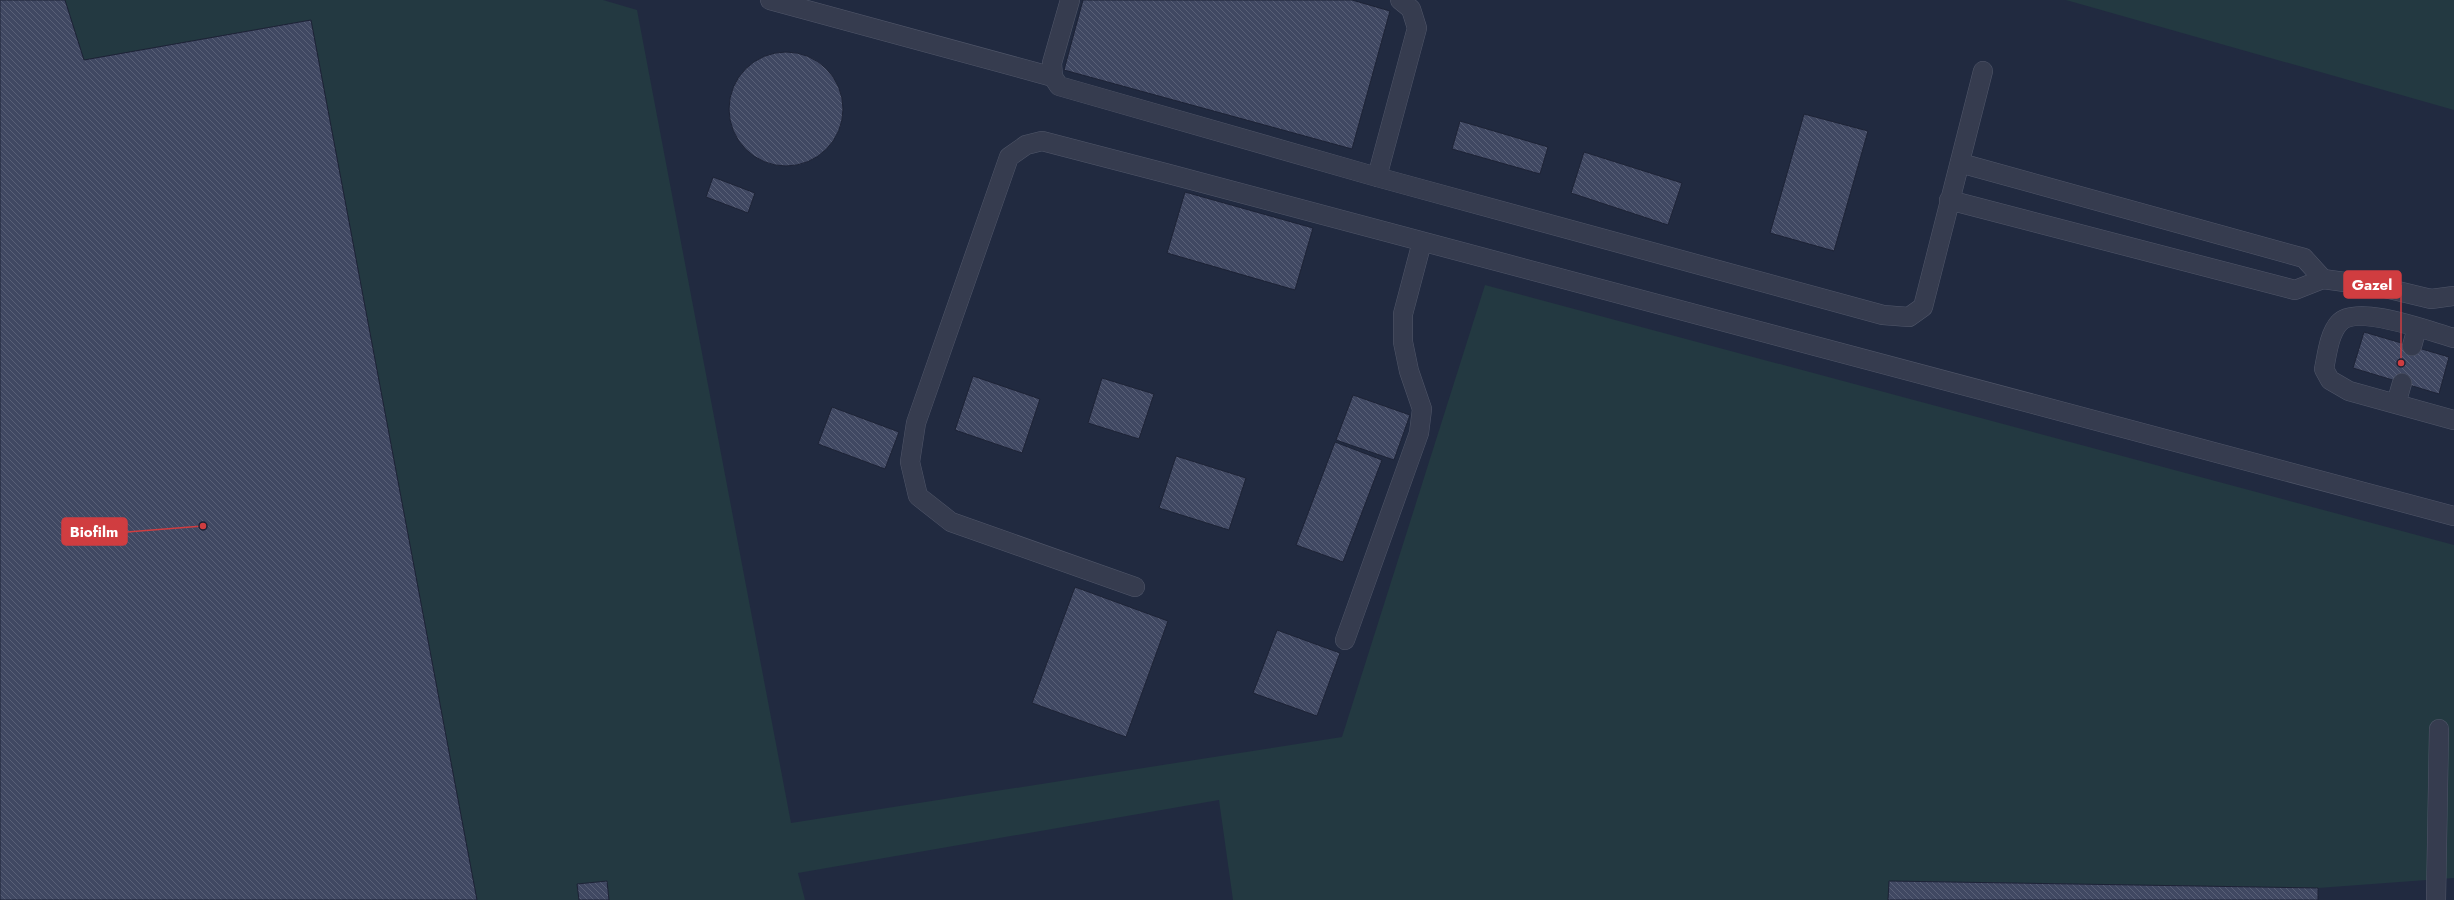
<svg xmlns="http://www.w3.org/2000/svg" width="2454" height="900" font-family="Jost,sans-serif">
	<defs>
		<pattern id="building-back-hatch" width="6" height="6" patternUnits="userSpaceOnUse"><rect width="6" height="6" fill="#404862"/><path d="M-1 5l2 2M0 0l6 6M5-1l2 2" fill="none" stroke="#596077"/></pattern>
	</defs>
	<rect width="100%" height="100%" fill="#212a40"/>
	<path fill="#233941" d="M65,0H603L637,10L791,823L1342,737L1485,285L2454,545V878L2318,888L1889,881L1888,900H1233L1219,800L798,873L805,900H477L311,20L84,60Z
		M2066,0H2454V110Z"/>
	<path fill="url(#building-back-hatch)" stroke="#1d2336" d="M0,0H65L84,60L311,20L477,900H0Z
		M1083,0H1352L1390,11L1352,149L1064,70Z
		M729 109a57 57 0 1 1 114 0a57 57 0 1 1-114 0Z
		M1804,114L1868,131L1834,251L1770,233Z
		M1460,121L1548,147L1540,174L1452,149Z
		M1584,152L1682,183L1668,225L1571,193Z
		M713,177L755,193L748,213L706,197Z
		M1185,192L1313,228L1295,290L1167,253Z
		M2364,332L2449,357L2439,394L2353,368Z
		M973,376L1040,399L1022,453L955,430Z
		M1102,378L1154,394L1139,439L1088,423Z
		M1353,395L1410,415L1394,460L1336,440Z
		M832,407L899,432L885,469L818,444Z
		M1335,442L1382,460L1343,562L1296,545Z
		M1176,456L1246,478L1229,530L1159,508Z
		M1075,587L1168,621L1126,737L1032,703Z
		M1277,630L1340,653L1317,716L1253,693Z
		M607,881L609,900H579L577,884Z
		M1889,881L2318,888V900H1888Z"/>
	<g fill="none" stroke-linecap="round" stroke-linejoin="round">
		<defs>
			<path id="lane" d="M770,0L1053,77
				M1070,0L1052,63L1053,77L1059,86L1377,177L1883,315L1909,317L1923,307L1983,71
				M1960,163L2304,258L2323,279
				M1377,177L1417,28L1411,9L1400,0
				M1949,200L2295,290L2323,279L2381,287L2431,299L2454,296
				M2454,338C2431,332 2356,303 2339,323C2329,334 2327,355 2324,369L2330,380L2349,391L2454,420
				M2412,346L2417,328
				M2396,404L2402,383
				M1135,587L951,522L918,496L910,462L916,423L1009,157L1026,145L1042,141L1169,174L2454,516
				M1345,640L1419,433L1422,409L1409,371L1403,342V314L1422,242
				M2436,900L2439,729"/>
		</defs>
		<use href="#lane" stroke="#51576a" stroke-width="20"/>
		<use href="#lane" stroke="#363c4f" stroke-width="19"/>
	</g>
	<path fill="none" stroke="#d03d40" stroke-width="1.5" d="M2401 363L2401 285M203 526L127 532"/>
	<g fill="#d03d40" stroke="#1b2134" stroke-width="1.5">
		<circle cx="2401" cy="363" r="4"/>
		<circle cx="203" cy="526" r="4"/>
	</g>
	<g fill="#d03d40" stroke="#d03d40" stroke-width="1.5">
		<rect x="2344" y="271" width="57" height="27" rx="4"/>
		<rect x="62" y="518" width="65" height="27" rx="4"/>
	</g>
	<g font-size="15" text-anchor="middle" font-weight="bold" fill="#fff">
		<text x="2372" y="290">Gazel</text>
		<text x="94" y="537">Biofilm</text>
	</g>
</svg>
